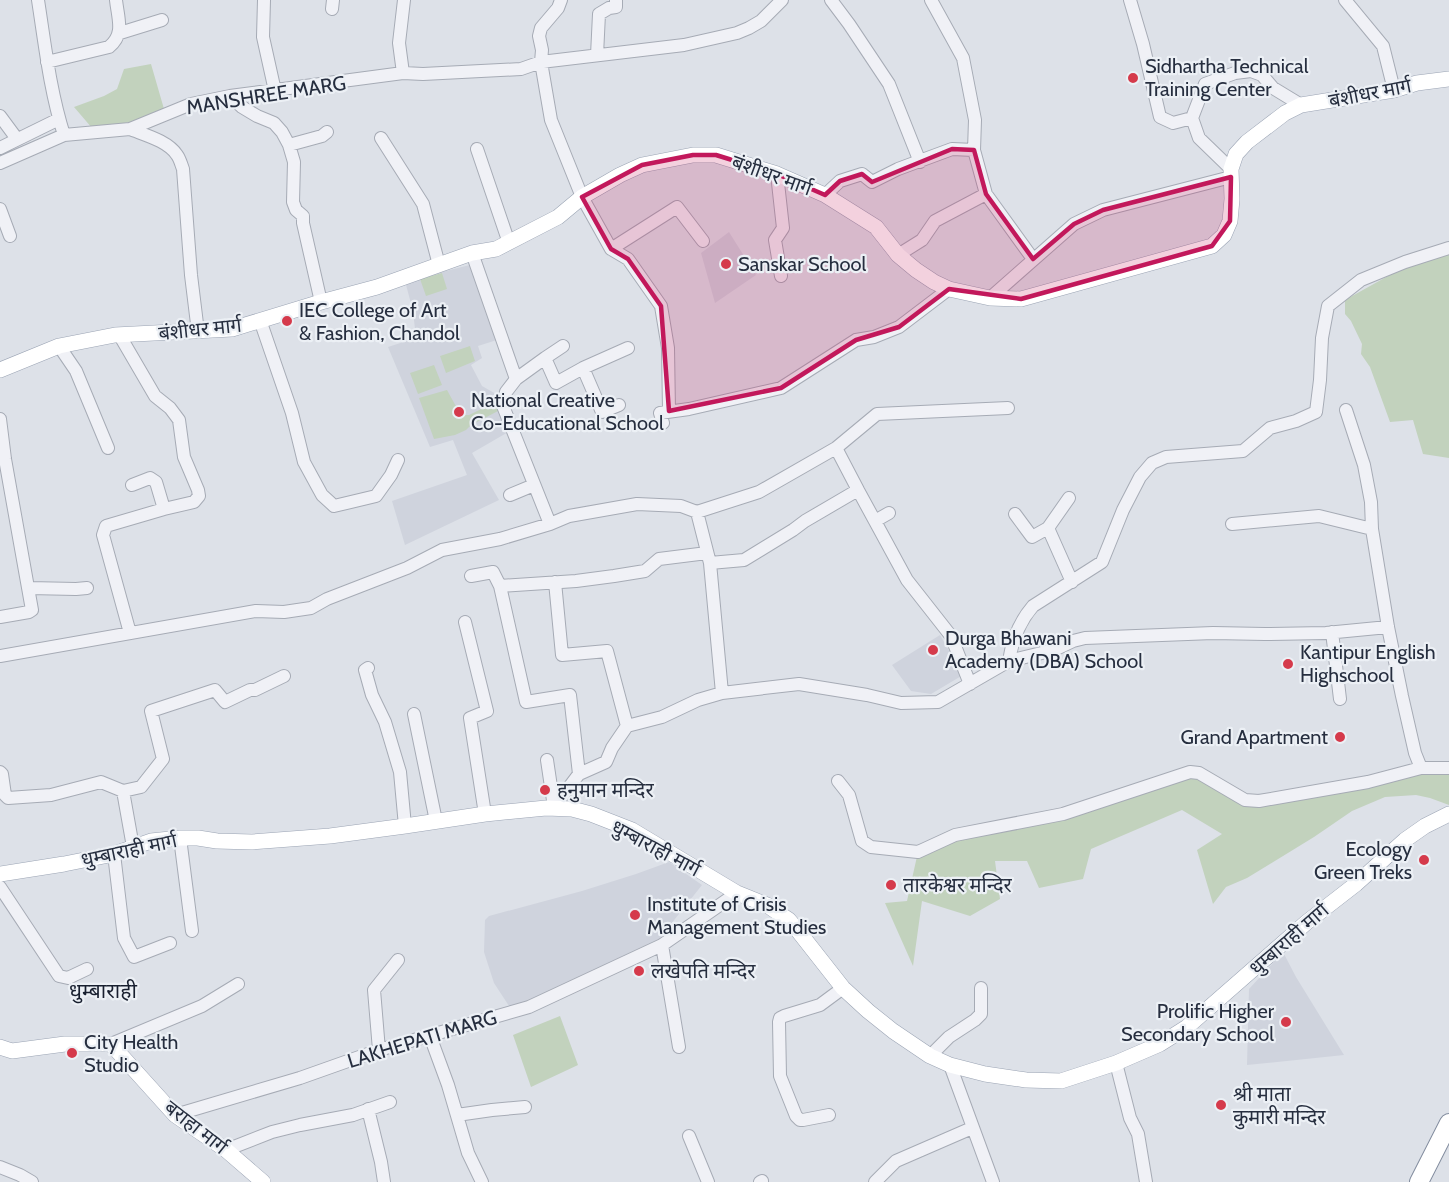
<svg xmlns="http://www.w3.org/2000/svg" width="1449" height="1182" font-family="Cabin,'Noto Sans Devanagari',sans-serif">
	<rect width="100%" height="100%" fill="#dde1e8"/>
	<path fill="#cfd3dd" d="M729,232L756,275L715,303L701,253Z
		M474,264L500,339L478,346L482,358L471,365L482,386L496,394L510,431L472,453L499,500L405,545L392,501L467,475L453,440L430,447L388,347L416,338L413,311L405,281Z
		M940,635L963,675L931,694L911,691L892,665Z
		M669,862L702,885L659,939L511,1009L494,983L484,952L485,920L489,916L582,891L636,874Z
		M1283,952L1296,977L1344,1055L1247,1065L1249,989Z"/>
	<path fill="#c2d2bd" d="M151,64L164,109L137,121L92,128L74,107L104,96L117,89L124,69Z
		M1449,252V458L1423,454L1413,420L1390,422L1370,367L1361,354L1362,344L1351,321L1345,314V300L1397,271Z
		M442,273L447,289L426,296L420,279Z
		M470,346L475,361L446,373L440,356Z
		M434,365L442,385L418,394L410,373Z
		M447,390L458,410L463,415H469L496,402L500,410L471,425L466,430L455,435L434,439L419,398Z
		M1449,767V805L1430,798L1416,795L1385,797L1352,811L1314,837L1247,878L1226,887L1213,904L1197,850L1222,834L1182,810L1091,849L1083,879L1039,888L1027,861H995L1000,899L970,916L922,901L913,966L885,903L907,901L918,852L950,837L1199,773L1259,801Z
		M560,1016L578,1065L531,1087L513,1035Z"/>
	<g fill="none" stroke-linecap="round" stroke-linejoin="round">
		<defs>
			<path id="minor" d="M38,0C45,45 50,91 64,135
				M264,0L263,37L275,91
				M561,0L558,8L541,28L539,36L542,50L541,62L551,120L582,197L611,249L628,259L661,306L668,348L669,411
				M831,0L849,24L889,84L920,162
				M931,0L963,58L975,120L974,150
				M1130,0L1143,44L1160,117L1173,123L1192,118L1205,84L1235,73L1251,71L1262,75L1273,88L1301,105
				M1345,0L1383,46L1394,90
				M332,9L333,0
				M120,33L162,20
				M597,55L599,14L609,8L616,7V0
				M47,62L109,47C125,34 118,19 116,0
				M403,73L399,43L404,0
				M230,96L242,107L257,116L274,123L282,132L289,145L294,162L293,202L296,210L303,216V223L321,302
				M0,116L17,139
				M1192,118L1199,138L1231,169
				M130,129C145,135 168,141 177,155C180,159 181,164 183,169L191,275L198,332
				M381,138L423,204L439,265
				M289,145L322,136L327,132
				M0,148L59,119
				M477,149L509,243
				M0,163L64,135L130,129L191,104L230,96L403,73L423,74L521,69L541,62L684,45L737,33L749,28L761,21L782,0
				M777,174L783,228L775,240L781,276
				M825,195L840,181L862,174L872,182L898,169L952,149L974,150L986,194
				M0,209L10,236
				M611,249L677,207L703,241
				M472,253L516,379L506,392L503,406L550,524
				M898,255L922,240L935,221L986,194L1033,259
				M990,298L1074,224L1103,210L1231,177
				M260,320L292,413L304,462L322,495L334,506L376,496L391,475L398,460
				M120,336L155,396L170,408L179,420L184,457L198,490L199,496L194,502L164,509L106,526L103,535L130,633
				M59,346L76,371L108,448
				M545,358L563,346
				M583,368L628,348
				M516,379L545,358L556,383L583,368L602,412L619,405
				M1346,410L1364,465L1371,502L1372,529L1388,627L1402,696L1415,753L1421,768H1449
				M0,419L5,459L32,610L29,612L0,617
				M663,423L660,413L689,409L781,388L856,340L874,337L899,327L949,289
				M132,485L150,478L156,482L164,509
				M858,490L907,580L951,636L970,684
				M510,495L534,485
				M1069,498L1048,528L1072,582
				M697,512L710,563L722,693
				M1015,514L1032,537L1048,528
				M875,521L889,513
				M1232,524L1319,516L1372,529
				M710,563L744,560L793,530L805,521L858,490L836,448
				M471,576L493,572L500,586L526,702L570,695L579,774
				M555,582L562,655L607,651L627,726
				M500,586L576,581L614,576L645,571L659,559L707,553
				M29,588L76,589L87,588
				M465,622L487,711L470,718L485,814
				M1332,632L1340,699
				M0,656L256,611L284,612L311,608L327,599L407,568L442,550L500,539L550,524L569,516L637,504L681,506L697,512L759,492L836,448L877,414L1008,408
				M1009,661C1012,641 1020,621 1033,606L1102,562L1123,510L1140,477L1152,463L1166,457L1243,451L1270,428L1296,421L1316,412L1320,380L1322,338L1328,306L1361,280L1405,262L1449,248
				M368,668L365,670L372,695L385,722L400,772L405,826
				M414,714L436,821
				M547,760L554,807
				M0,772L2,774L5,795L8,798L51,795L101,782L123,791L141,787L163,759L151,711L215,690L225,702L250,690H255L284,676
				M838,781L849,795L862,841L871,847L918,852L955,835L1063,814L1190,772L1199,773L1245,800L1259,801L1368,782L1421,768
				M123,791L133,847
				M554,807L579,774L606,762L612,748L627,726L662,717L698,700L722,693L799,684L867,695L901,703L938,702L1009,661L1054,650L1073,641L1085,638L1213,633L1265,634L1326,633L1388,627
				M180,838L192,931
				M114,854L124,938L134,957L170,943
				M0,887L59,976L68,978L87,969
				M662,945L679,1047
				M430,1036L448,1085L468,1153L482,1182
				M111,1044L202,1006L238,984
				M379,1050L374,990L398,960
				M930,1056L949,1037L975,1020L981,1014V988
				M1116,1063L1130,1118L1138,1134L1146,1182
				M950,1065L993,1182
				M368,1109L381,1162L384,1182
				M175,1115L300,1078L379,1050L529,1007L662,945L737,893
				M457,1115L492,1110L525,1107
				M829,1115L803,1120H800L796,1116L780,1076L779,1022L780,1018L784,1016L820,1005L843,988
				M689,1136L708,1182
				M226,1150L272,1132L300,1125L353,1115L390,1102
				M0,1167L20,1175L32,1182
				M760,1182L762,1181
				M875,1182L896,1161L972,1128"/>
			<path id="major" d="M0,370L59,346L115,335L232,329L321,302L377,287L472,253L496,249L558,217L582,197L620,175L642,165L693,155H716L777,174L825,195L876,227L898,255L916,270L934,282L949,289L990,298L1021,299L1212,246L1224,235L1230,221L1232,199L1231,169L1236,154L1247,142L1285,113L1301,105L1394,90L1417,83L1449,79
				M0,874L64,864L114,854L151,841L180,838H198L217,841L252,842L330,836L405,826L485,814L546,808L572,809L591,814L632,830L737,893L767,905L777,912L789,920L799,932L843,988L868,1011L893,1031L930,1056L950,1065L985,1074L1026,1080L1061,1081L1116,1063L1160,1044L1187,1027L1307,922L1356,884L1405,840L1425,826L1449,814
				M0,1047L12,1051L65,1044H111L175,1115L226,1150L263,1182"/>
			<path id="highway" d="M1419,1182L1449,1123"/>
		</defs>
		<use href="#minor" stroke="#a6abb5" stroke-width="14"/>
		<use href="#major" stroke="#9ba4b4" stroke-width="16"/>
		<use href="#highway" stroke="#838d9f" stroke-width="20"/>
		<use href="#minor" stroke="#f0f1f6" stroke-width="12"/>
		<use href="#major" stroke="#fff" stroke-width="15"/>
		<use href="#highway" stroke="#fff" stroke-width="18"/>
	</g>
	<path fill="#c2185b" fill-opacity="0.2" stroke="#c2185b" stroke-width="4.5" stroke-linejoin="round" d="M952,149L974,150L986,194L1033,259L1074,224L1103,210L1231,177L1230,221L1212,246L1021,299L949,289L899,327L856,340L781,388L669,411L661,306L628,259L611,249L582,197L642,165L693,155H716L777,174L825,195L840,181L862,174L872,182Z"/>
	<g fill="#d53a4b" stroke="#ecf0f5" stroke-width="2">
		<circle cx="1133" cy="78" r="6"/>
		<circle cx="726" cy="264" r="6"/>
		<circle cx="287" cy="321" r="6"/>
		<circle cx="459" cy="412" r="6"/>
		<circle cx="933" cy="650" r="6"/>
		<circle cx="1288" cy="664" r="6"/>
		<circle cx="1340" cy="737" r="6"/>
		<circle cx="545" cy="790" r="6"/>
		<circle cx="1424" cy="860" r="6"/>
		<circle cx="891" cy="885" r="6"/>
		<circle cx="635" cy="915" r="6"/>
		<circle cx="639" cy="971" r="6"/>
		<circle cx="1286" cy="1022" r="6"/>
		<circle cx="72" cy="1053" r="6"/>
		<circle cx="1221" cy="1105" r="6"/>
	</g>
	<g text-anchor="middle" stroke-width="4.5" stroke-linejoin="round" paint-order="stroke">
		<g font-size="20" fill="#262e3f" stroke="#ecf0f5" text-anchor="start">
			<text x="1145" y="73">Sidhartha Technical<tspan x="1145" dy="23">Training Center</tspan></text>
			<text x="738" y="271">Sanskar School</text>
			<text x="299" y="317">IEC College of Art<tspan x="299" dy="23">&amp; Fashion, Chandol</tspan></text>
			<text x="471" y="407">National Creative<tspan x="471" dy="23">Co-Educational School</tspan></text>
			<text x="945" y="645">Durga Bhawani<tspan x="945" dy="23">Academy (DBA) School</tspan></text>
			<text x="1300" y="659">Kantipur English<tspan x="1300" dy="23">Highschool</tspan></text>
			<text x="1328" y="744" text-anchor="end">Grand Apartment</text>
			<text x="557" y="797">हनुमान मन्दिर</text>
			<text x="1412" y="856" text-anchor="end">Ecology<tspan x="1412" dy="23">Green Treks</tspan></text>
			<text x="903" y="892">तारकेश्वर मन्दिर</text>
			<text x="647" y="911">Institute of Crisis<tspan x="647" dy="23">Management Studies</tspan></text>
			<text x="651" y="978">लखेपति मन्दिर</text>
			<text x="1274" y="1018" text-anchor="end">Prolific Higher<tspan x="1274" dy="23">Secondary School</tspan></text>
			<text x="84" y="1049">City Health<tspan x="84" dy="23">Studio</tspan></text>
			<text x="1233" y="1101">श्री माता<tspan x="1233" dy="23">कुमारी मन्दिर</tspan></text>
		</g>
		<g font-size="20" fill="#262e3f" stroke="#ecf0f5">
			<text transform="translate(1370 93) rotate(-11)" y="7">बंशीधर मार्ग</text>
			<text transform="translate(266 95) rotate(-9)" y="7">MANSHREE MARG</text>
			<text transform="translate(772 175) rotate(20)" y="7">बंशीधर मार्ग</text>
			<text transform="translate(200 329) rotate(-6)" y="7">बंशीधर मार्ग</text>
			<text transform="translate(656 848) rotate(28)" y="7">धुम्बाराही मार्ग</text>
			<text transform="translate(129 850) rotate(-12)" y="7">धुम्बाराही मार्ग</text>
			<text transform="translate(1289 939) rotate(-41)" y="7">धुम्बाराही मार्ग</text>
			<text transform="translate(422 1039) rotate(-17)" y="7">LAKHEPATI MARG</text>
			<text transform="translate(196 1127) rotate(38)" y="7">बराहा मार्ग</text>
		</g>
		<g font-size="21" fill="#181f2f" stroke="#ecf0f5">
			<text x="103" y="998">धुम्बाराही</text>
		</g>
	</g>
</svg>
